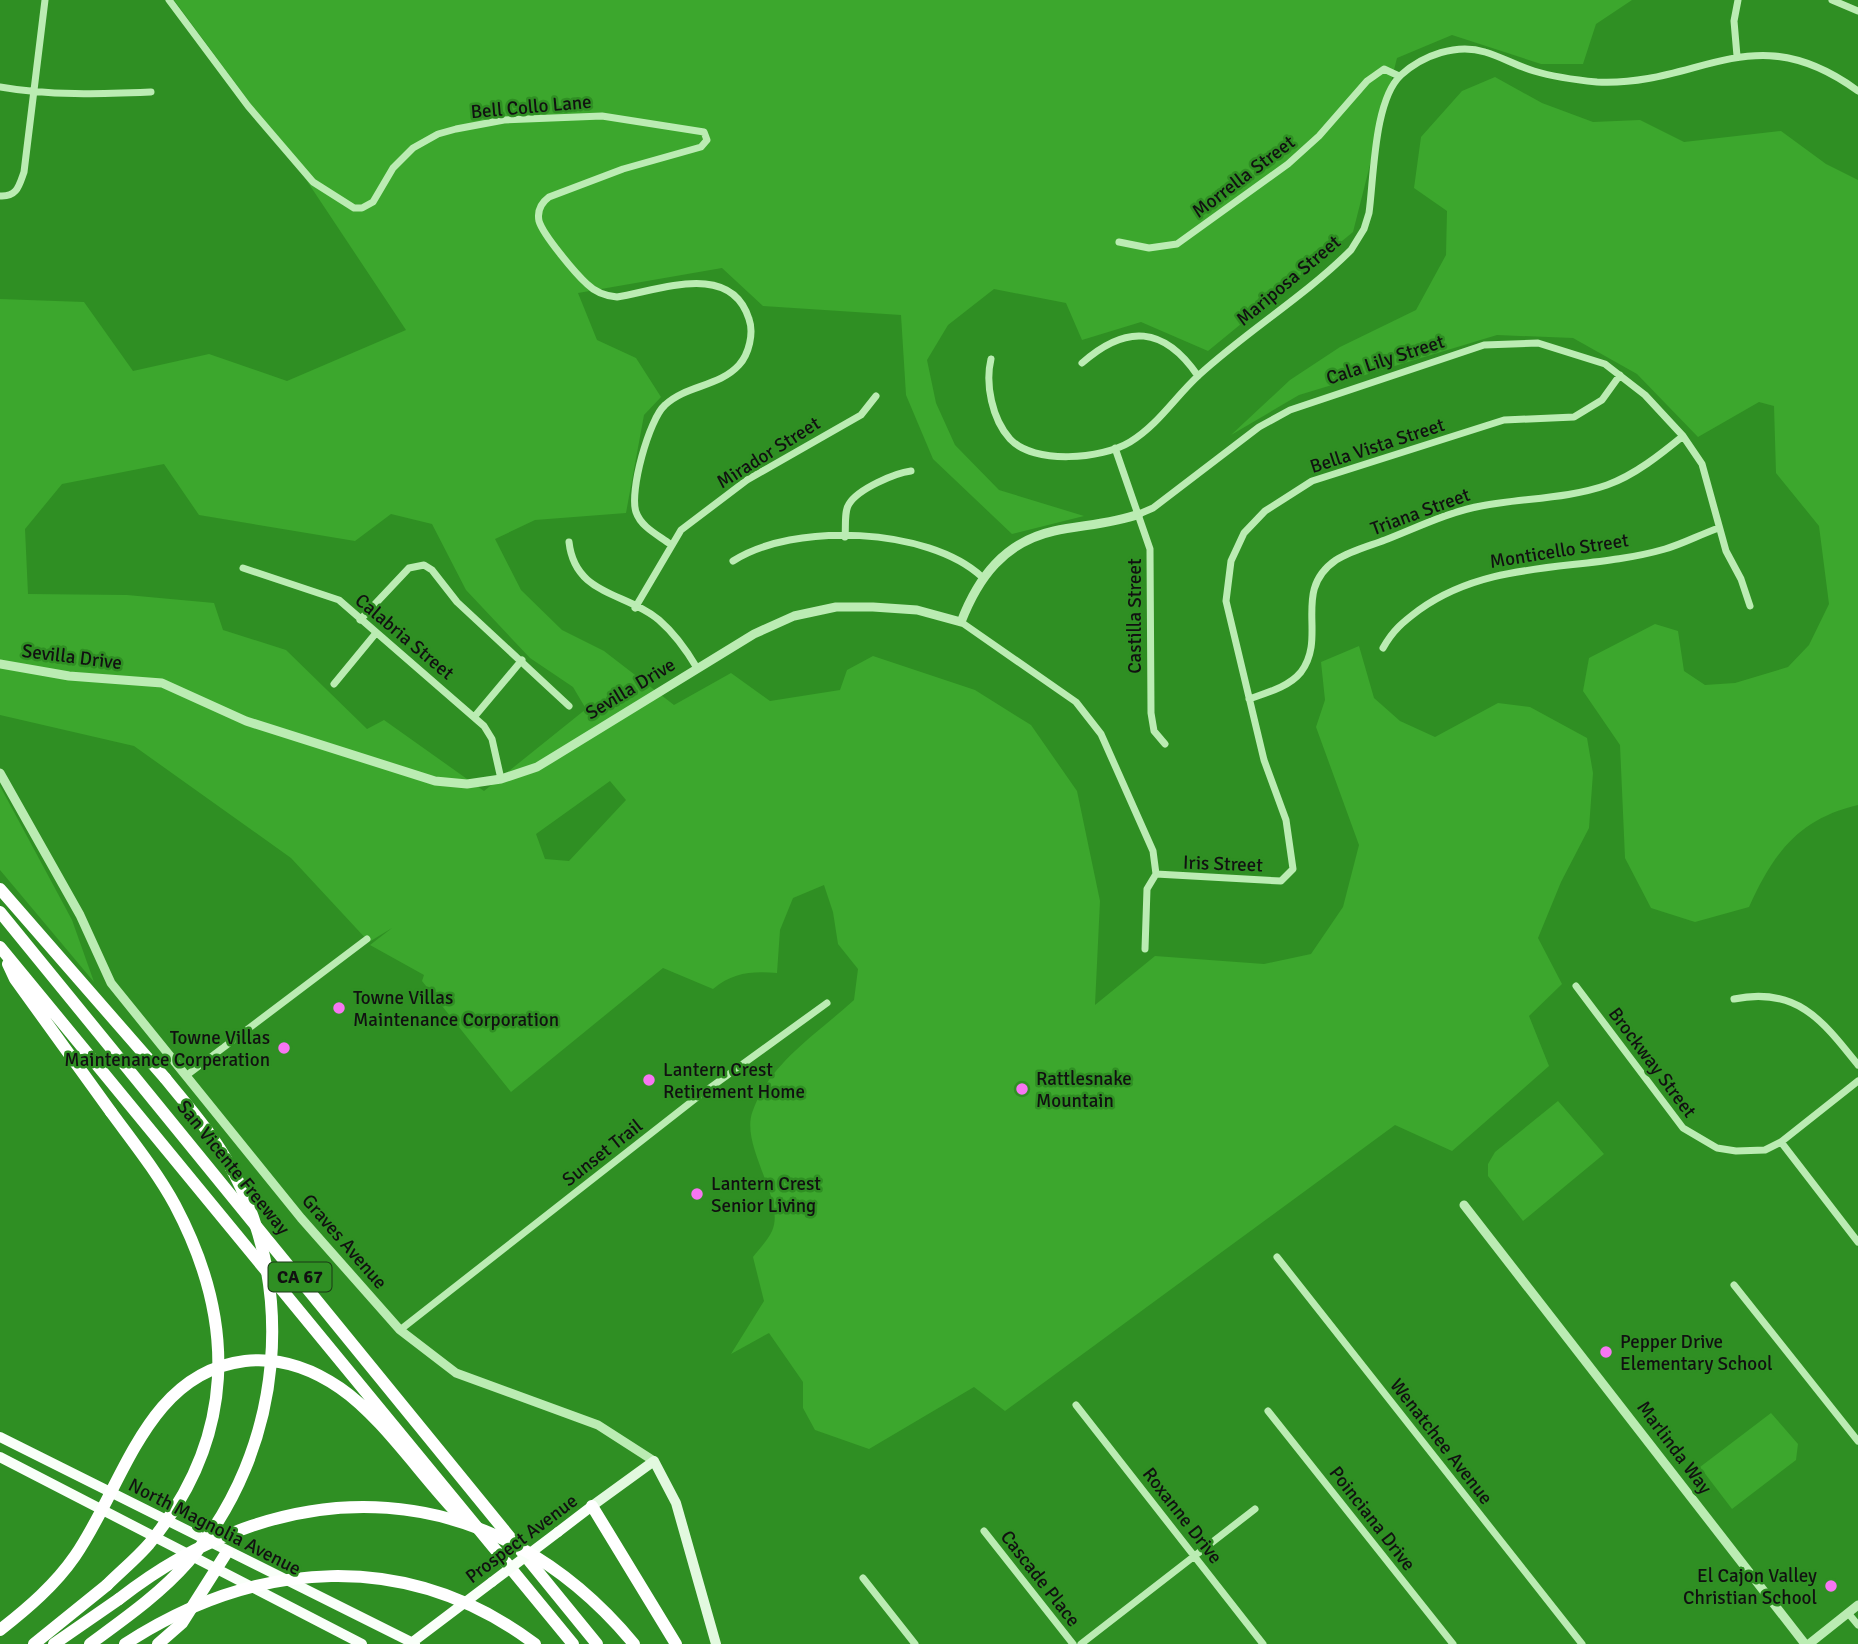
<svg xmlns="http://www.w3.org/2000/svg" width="1858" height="1644" font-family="Signika,sans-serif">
	<rect width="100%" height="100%" fill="#2f8f23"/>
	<path fill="#3ca72d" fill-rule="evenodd" d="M174,0H1632L1596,24L1583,64H1541L1452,35L1397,58L1353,232L1208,351L1141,322L1082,340L1066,303L994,289L948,325L927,360L936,403L955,445L999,490L1084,516L1012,534L933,459L906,395L901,315L763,306L722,268L578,293L597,340L636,358L661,397L644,415L626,513L535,520L495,539L521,590L562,630L604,651L674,705L731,673L770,701L840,690L847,670L873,656L975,690L1031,725L1077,791L1100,901L1095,1005L1155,956L1264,964L1311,954L1343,907L1359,845L1316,727L1325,700L1321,662L1359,646L1374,698L1400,721L1435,737L1498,703L1530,707L1587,738L1593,773L1589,828L1561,882L1538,938L1562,984L1529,1016L1549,1066L1452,1151L1395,1125L1005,1411L974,1387L869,1449L815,1430L803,1408V1382L769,1333L731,1354L764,1301L753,1257C759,1249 768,1240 772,1231C786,1201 741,1148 752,1113C768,1064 818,1033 854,1000L858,969L838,944L833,912L824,885L793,898L780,930L777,973C753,971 733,972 713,989L663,968L511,1092L422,981L424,975L370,945L392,928L369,942L291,858L134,746L0,715V299L84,302L133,371L209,354L287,381L406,330L301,172ZM164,464L199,515L355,541L391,514L432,524L466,590L530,658L573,687L586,709L484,791L384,720L367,729L286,650L223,630L214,603L127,595L28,594L25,529L62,484ZM610,781L626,800L569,861L545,859L536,834Z
		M1495,77L1542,103L1593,122L1640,120L1684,142L1781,131L1826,164L1858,180V805C1798,819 1773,854 1749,907L1695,922L1651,908L1625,858L1620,745L1583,691L1589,658L1655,624L1678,631L1684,671L1705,685L1735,683L1788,667L1809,645L1829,604L1819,526L1776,473L1774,406L1759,402L1698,437L1637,374L1573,338L1497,335L1299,395L1231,435L1290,380L1340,347L1416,310L1446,255L1447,211L1414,188L1421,137L1462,91Z
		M0,786L72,920L94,982L0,870Z
		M1558,1101L1604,1154L1523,1221L1488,1176V1164L1495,1152Z
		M1771,1413L1798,1444L1796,1460L1732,1509L1700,1467Z"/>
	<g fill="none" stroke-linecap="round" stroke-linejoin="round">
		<path stroke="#bbecb3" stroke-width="7" d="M169,0L248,106L313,182L354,208H362L373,202L393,168L413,148L438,134L456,129L504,120L602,116L704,132L707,140L701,147L623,169L549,197C541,203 537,211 539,221C543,235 576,274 587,284C595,292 606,296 617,297C660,290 731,261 749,319C754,333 749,354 739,365C719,387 686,385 665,405C649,419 629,492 636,512C641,527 658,535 670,544
			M1832,0L1858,11
			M1737,56L1734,21L1738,0
			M0,87C50,96 100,94 151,92
			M0,196C17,197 19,186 24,172L45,0
			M1119,242L1149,248L1177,244L1288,164L1319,136L1367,81L1384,69L1399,76
			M991,359C985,384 992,419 1010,439C1034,465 1102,459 1130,442C1158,425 1175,397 1199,375C1247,331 1305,296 1351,250L1364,229L1369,213C1374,176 1374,100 1401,75C1423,55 1457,43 1485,52C1502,57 1517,66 1534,71C1554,77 1576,80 1597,82C1700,87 1753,14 1858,91
			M1082,363C1126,324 1164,326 1198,376
			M1115,448L1150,549L1151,713L1154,731L1165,744
			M1139,514L1153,508L1259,427L1290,410L1484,345L1538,343L1605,364L1645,395L1683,436L1702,464L1726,551L1741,579L1750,606
			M845,537C846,527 844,511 849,504C858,489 895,473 911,471
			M569,542C575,596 626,592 659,620C674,633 687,651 697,668
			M733,561C793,522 928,527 982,577
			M243,568L339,600L484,726L492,739L501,779
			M635,608L681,530L747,480L861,415L876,396
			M360,620L409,568L424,565L432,570L457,602L569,706
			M961,622L1076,702L1101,734L1153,851L1156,874
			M1383,648C1393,630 1403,622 1419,610C1493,557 1582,573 1665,549C1683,544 1701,534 1719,528
			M334,684L376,633
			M1249,699C1266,693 1289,687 1301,672C1328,636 1291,591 1336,560C1350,551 1369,546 1385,540C1416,528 1448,512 1481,506C1522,498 1567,499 1607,485C1635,475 1661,454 1683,436
			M475,716L522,660
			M1156,874L1281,881L1293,869L1286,820L1264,760L1226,601L1231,561L1244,533L1265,511L1312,481L1504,420L1574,417L1602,400L1620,375
			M1145,949L1147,889L1156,874
			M1576,986L1683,1128L1717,1148L1736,1151L1765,1150L1781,1142L1858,1081
			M1734,999C1797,986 1823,1021 1858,1065
			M187,1075L367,939
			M1781,1142L1858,1242
			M1277,1257L1582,1644
			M1734,1285L1858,1441
			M400,1330L700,1095L827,1003
			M1076,1405L1263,1644
			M1268,1411L1453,1644
			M984,1531L1073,1644
			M863,1578L915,1644
			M1848,1613L1858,1625
			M1081,1644L1255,1509"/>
		<path stroke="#bbecb3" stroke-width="9" d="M0,664L69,676L162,683L246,721L435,781L467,784L501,779L537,767L754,634L794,616L836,607H873L917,610L961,622C978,578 1004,542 1054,531C1082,525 1112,524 1139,514
			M0,773L80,915L111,983L301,1218L400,1330L456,1373L598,1425L654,1461
			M1464,1205L1805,1644
			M1809,1644L1858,1605"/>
		<path stroke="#e2f9df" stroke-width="10" d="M592,1506L654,1461L676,1503L716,1644"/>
		<path stroke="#f9fff9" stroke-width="10" d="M0,1437L415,1644
			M0,1457L362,1644
			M558,1532L592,1506
			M410,1644L492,1582"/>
		<path stroke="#fff" stroke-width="12" d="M0,889L165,1078
			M0,912L597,1644
			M0,947L573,1644
			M8,964L15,979L111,1112
			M592,1506L676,1644
			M0,1630C28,1608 55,1585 75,1556C124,1485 146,1373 245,1361C280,1357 311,1368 340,1388C381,1416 420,1474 456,1512
			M34,1644L107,1585
			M54,1644L119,1599
			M158,1644L182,1623L227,1552"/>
		<path stroke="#f9fff9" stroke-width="10" d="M492,1582L558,1532"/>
		<path stroke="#fff" stroke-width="12" d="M107,1585C121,1571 136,1559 149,1544C236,1438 237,1322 175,1205C157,1172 133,1142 111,1112
			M119,1599C289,1466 493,1474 634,1644
			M90,1644C124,1619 160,1594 188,1562C284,1451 301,1281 223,1154C207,1127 185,1103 165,1078
			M125,1644C256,1559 407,1548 535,1644"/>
	</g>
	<g fill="#f776f2" stroke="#2f8f23" stroke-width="2.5">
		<circle cx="339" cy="1008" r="7"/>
		<circle cx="284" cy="1048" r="7"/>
		<circle cx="649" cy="1080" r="7"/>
		<circle cx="1022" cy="1089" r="7"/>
		<circle cx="697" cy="1194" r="7"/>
		<circle cx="1606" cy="1352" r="7"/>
		<circle cx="1831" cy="1586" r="7"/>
	</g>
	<g text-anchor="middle" stroke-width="5" stroke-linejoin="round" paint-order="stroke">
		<rect fill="#2f8f23" stroke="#1a3716" stroke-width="2" x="268.5" y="1262.5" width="63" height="29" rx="5"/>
		<g font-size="18" font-weight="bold" fill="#111">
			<text x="300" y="1283">CA 67</text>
		</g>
		<g font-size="19" fill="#111" stroke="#2f8f23">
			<text transform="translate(531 106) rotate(-5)" y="7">Bell Collo Lane</text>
			<text transform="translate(1243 176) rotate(-37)" y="7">Morrella Street</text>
			<text transform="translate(1288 280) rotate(-40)" y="7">Mariposa Street</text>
			<text transform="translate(1385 359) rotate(-18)" y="7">Cala Lily Street</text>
			<text transform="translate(1377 445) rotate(-18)" y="7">Bella Vista Street</text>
			<text transform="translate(768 452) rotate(-32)" y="7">Mirador Street</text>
			<text transform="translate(1420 511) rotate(-20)" y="7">Triana Street</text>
			<text transform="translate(1559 550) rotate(-9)" y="7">Monticello Street</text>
			<text transform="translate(1134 616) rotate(-90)" y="7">Castilla Street</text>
			<text transform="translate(405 636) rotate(40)" y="7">Calabria Street</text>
			<text transform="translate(72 656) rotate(7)" y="7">Sevilla Drive</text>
			<text transform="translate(630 688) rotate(-31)" y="7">Sevilla Drive</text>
			<text transform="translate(1223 863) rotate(2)" y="7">Iris Street</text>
			<text transform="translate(1653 1062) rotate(53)" y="7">Brockway Street</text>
			<text transform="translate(602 1152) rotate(-38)" y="7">Sunset Trail</text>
			<text transform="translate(234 1167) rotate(51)" y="7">San Vicente Freeway</text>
			<text transform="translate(345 1241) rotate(49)" y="7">Graves Avenue</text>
			<text transform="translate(1442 1441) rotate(52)" y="7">Wenatchee Avenue</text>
			<text transform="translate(1675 1447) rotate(53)" y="7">Marlinda Way</text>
			<text transform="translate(1183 1515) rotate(52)" y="7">Roxanne Drive</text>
			<text transform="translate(1373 1518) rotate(52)" y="7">Poinciana Drive</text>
			<text transform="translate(215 1526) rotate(27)" y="7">North Magnolia Avenue</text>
			<text transform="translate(521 1538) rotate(-37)" y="7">Prospect Avenue</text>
			<text transform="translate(1041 1578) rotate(52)" y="7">Cascade Place</text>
		</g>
		<g font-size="19" fill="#111" stroke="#2f8f23" text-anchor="start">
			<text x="353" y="1004">Towne Villas<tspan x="353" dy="22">Maintenance Corporation</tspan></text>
			<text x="270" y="1044" text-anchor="end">Towne Villas<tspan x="270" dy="22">Maintenance Corperation</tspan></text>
			<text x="663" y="1076">Lantern Crest<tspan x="663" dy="22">Retirement Home</tspan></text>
			<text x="1036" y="1085">Rattlesnake<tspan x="1036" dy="22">Mountain</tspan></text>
			<text x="711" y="1190">Lantern Crest<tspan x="711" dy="22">Senior Living</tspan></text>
			<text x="1620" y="1348">Pepper Drive<tspan x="1620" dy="22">Elementary School</tspan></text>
			<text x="1817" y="1582" text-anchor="end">El Cajon Valley<tspan x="1817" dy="22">Christian School</tspan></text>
		</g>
	</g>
</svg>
